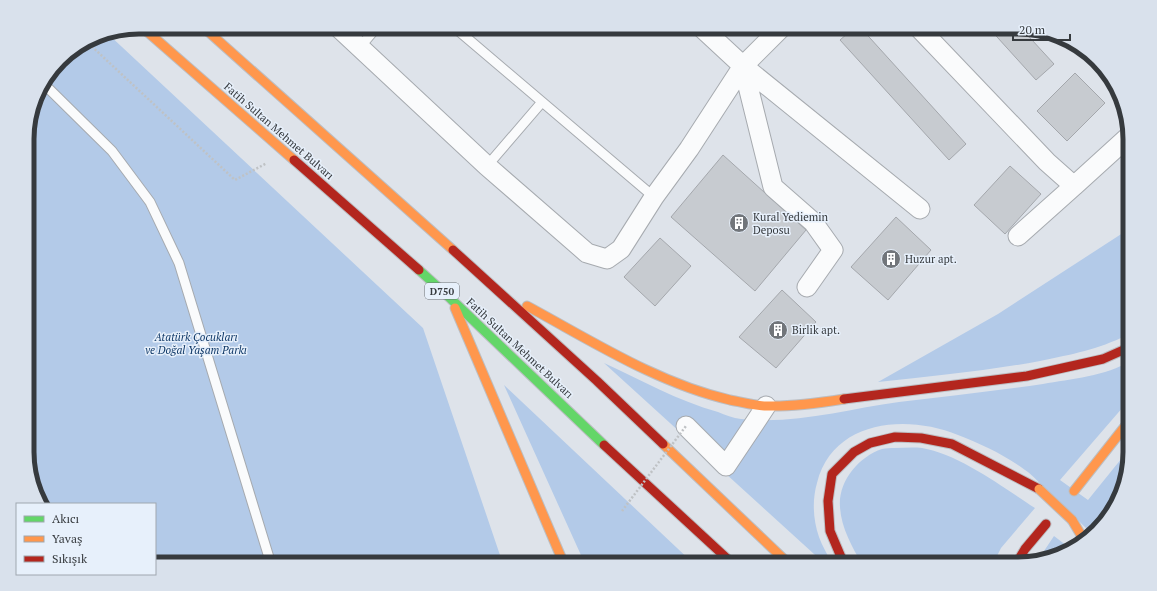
<svg xmlns="http://www.w3.org/2000/svg" width="1157" height="591" font-family="'PT Serif',serif">
	<rect width="100%" height="100%" fill="#dee3ea"/>
	<path fill="#b3cae8" d="M107,33L423,328L503,564H155V504H43L28,467L27,131L39,89L65,55L96,35Z
		M1129,229L1130,334L1127,335C1097,350 1073,354 1040,361C986,371 932,376 878,382L998,314Z
		M1130,361V399L1060,480L1088,500L1130,448L1119,502L1091,533C1077,519 1062,505 1047,491C1040,484 1033,475 1025,470C1005,455 981,444 958,435C906,414 833,420 817,483C812,500 813,520 819,537C822,546 828,555 832,564H825L604,363C641,380 678,401 718,412C725,415 733,418 741,419C794,425 847,409 899,402C947,396 995,391 1043,384C1070,379 1107,376 1130,361Z
		M504,385L694,564H585Z
		M894,448C903,448 913,447 922,448C959,454 1004,488 1035,508L1001,548L993,564H862C852,547 841,527 840,507C838,482 858,457 882,449C886,448 891,448 894,448Z
		M1054,536L1071,549L1038,560Z"/>
	<path fill="#c7cbd0" stroke="#a4a7ac" d="M855,27H860L966,144L949,160L840,40Z
		M988,27L1021,28L1054,64L1036,80Z
		M1075,73L1105,103L1067,141L1037,111Z
		M723,155L806,230L755,291L671,217Z
		M1010,166L1041,194L1005,234L974,205Z
		M896,217L931,250L888,300L851,267Z
		M660,238L691,266L655,306L624,277Z
		M782,290L816,322L776,368L739,337Z"/>
	<g fill="none" stroke-linecap="round" stroke-linejoin="round">
		<defs>
			<path id="lane" d="M454,27L654,197
				M360,47L377,27
				M43,83L112,151L150,202L179,263L271,564
				M487,166L542,102"/>
			<path id="street" d="M338,27L487,166L587,253L607,259L621,249L654,197L689,149L743,66L782,27
				M701,27L743,66L920,209
				M918,27L1047,162L1074,186L1129,136
				M743,66L773,187L813,222L833,250L807,287
				M1018,236L1074,186
				M686,426L726,466L766,406"/>
			<path id="fast" d="M419,270L451,299L604,445"/>
			<path id="slow" d="M142,27L294,160
				M203,27L453,250
				M527,306C592,341 657,383 730,400C742,402 754,406 766,406C792,407 819,403 844,399
				M455,308L564,564
				M663,444L789,564
				M1074,491L1130,420
				M1072,520L1084,540"/>
			<path id="jam" d="M294,160L419,270
				M453,250L597,381L663,444
				M844,399L1027,376L1103,359L1130,347
				M604,445L733,564
				M844,564L830,531L828,501L832,474L854,452L870,443L895,437L921,438L952,444L1039,489
				M1016,564L1025,549L1046,524"/>
		</defs>
		<use href="#lane" stroke="#a6aaaf" stroke-width="11"/>
		<use href="#street" stroke="#a6aaaf" stroke-width="21"/>
		<use href="#fast" stroke="#bcbec2" stroke-width="11"/>
		<use href="#slow" stroke="#bcbec2" stroke-width="11"/>
		<use href="#jam" stroke="#bcbec2" stroke-width="11"/>
		<path stroke="#bfc2c5" stroke-width="2.5" stroke-dasharray="2 2" stroke-linecap="butt" d="M86,41L235,180L267,163"/>
		<use href="#lane" stroke="#fafbfc" stroke-width="9"/>
		<use href="#street" stroke="#fafbfc" stroke-width="19"/>
		<use href="#fast" stroke="#63d668" stroke-width="9"/>
		<use href="#slow" stroke="#ff974d" stroke-width="9"/>
		<use href="#jam" stroke="#b3261e" stroke-width="9"/>
		<defs>
			<path id="slow-bridge" d="M1039,489L1072,520"/>
		</defs>
		<use href="#slow-bridge" stroke="#bcbec2" stroke-width="11" stroke-linecap="butt"/>
		<path stroke="#bfc2c5" stroke-width="2.5" stroke-dasharray="2 2" stroke-linecap="butt" d="M622,511L686,426"/>
		<use href="#slow-bridge" stroke="#ff974d" stroke-width="9"/>
	</g>
	<defs>
		<symbol id="building-disc" viewBox="-11 -11 22 22"><circle r="9.5" fill="#71757a" stroke="#e7f0fb"/><path d="M-4-6H4V6H1V3H-1V6H-4ZM-2.5-4.3h1.7v1.8h-1.7ZM.8-4.3h1.7v1.8H.8ZM-2.5-1h1.7V.8h-1.7ZM.8-1h1.7V.8H.8Z" fill="#fff"/></symbol>
	</defs>
	<g fill-rule="evenodd">
		<use href="#building-disc" x="728" y="212" width="22" height="22"/>
		<use href="#building-disc" x="880" y="248" width="22" height="22"/>
		<use href="#building-disc" x="767" y="319" width="22" height="22"/>
	</g>
	<g text-anchor="middle" stroke-width="3" stroke-linejoin="round" paint-order="stroke">
		<rect fill="#e7f0fb" stroke="#6b7177" stroke-width="1" x="425" y="283" width="34" height="16" rx="3"/>
		<g font-size="10" font-weight="bold" fill="#363a3e">
			<text x="442" y="295">D750</text>
		</g>
		<g font-size="11" fill="#363a3e" stroke="#e7f0fb">
			<text transform="translate(279 131) rotate(41)" y="4">Fatih Sultan Mehmet Bulvarı</text>
			<text transform="translate(520 348) rotate(43)" y="4">Fatih Sultan Mehmet Bulvarı</text>
		</g>
		<g font-size="11" fill="#363a3e" stroke="#e7f0fb" text-anchor="start">
			<text x="753" y="221">Kural Yediemin<tspan x="753" dy="13">Deposu</tspan></text>
			<text x="905" y="263">Huzur apt.</text>
			<text x="792" y="334">Birlik apt.</text>
		</g>
		<g font-size="11" font-style="italic" fill="#103968" stroke="#e7f0fb">
			<text x="196" y="341">Atatürk Çocukları<tspan x="196" dy="13">ve Doğal Yaşam Parkı</tspan></text>
		</g>
	</g>
	<path d="M0 0H1157V591H0ZM139 34H1018A105 105 0 0 1 1123 139V452A105 105 0 0 1 1018 557H139A105 105 0 0 1 34 452V139A105 105 0 0 1 139 34Z" fill="#d9e1ec" fill-rule="evenodd"/>
	<path fill="none" stroke="#363a3e" stroke-width="5" d="M139 34H1018A105 105 0 0 1 1123 139V452A105 105 0 0 1 1018 557H139A105 105 0 0 1 34 452V139A105 105 0 0 1 139 34Z"/>
	<rect x="16" y="503" width="140" height="72" fill="#e7f0fb" stroke="#a0a7af"/>
	<rect x="24" y="516" width="20" height="6" fill="#63d668" stroke="#a0a7af"/>
	<text x="52" y="523" font-size="12" fill="#363a3e">Akıcı</text>
	<rect x="24" y="536" width="20" height="6" fill="#ff974d" stroke="#a0a7af"/>
	<text x="52" y="543" font-size="12" fill="#363a3e">Yavaş</text>
	<rect x="24" y="556" width="20" height="6" fill="#b3261e" stroke="#a0a7af"/>
	<text x="52" y="563" font-size="12" fill="#363a3e">Sıkışık</text>
	<path d="M1013 34v6h57v-6" fill="none" stroke="#363a3e" stroke-width="2"/>
	<text x="1019" y="34" font-size="12" fill="#363a3e" stroke="#e7f0fb" stroke-width="3" paint-order="stroke">20 m</text>
</svg>
